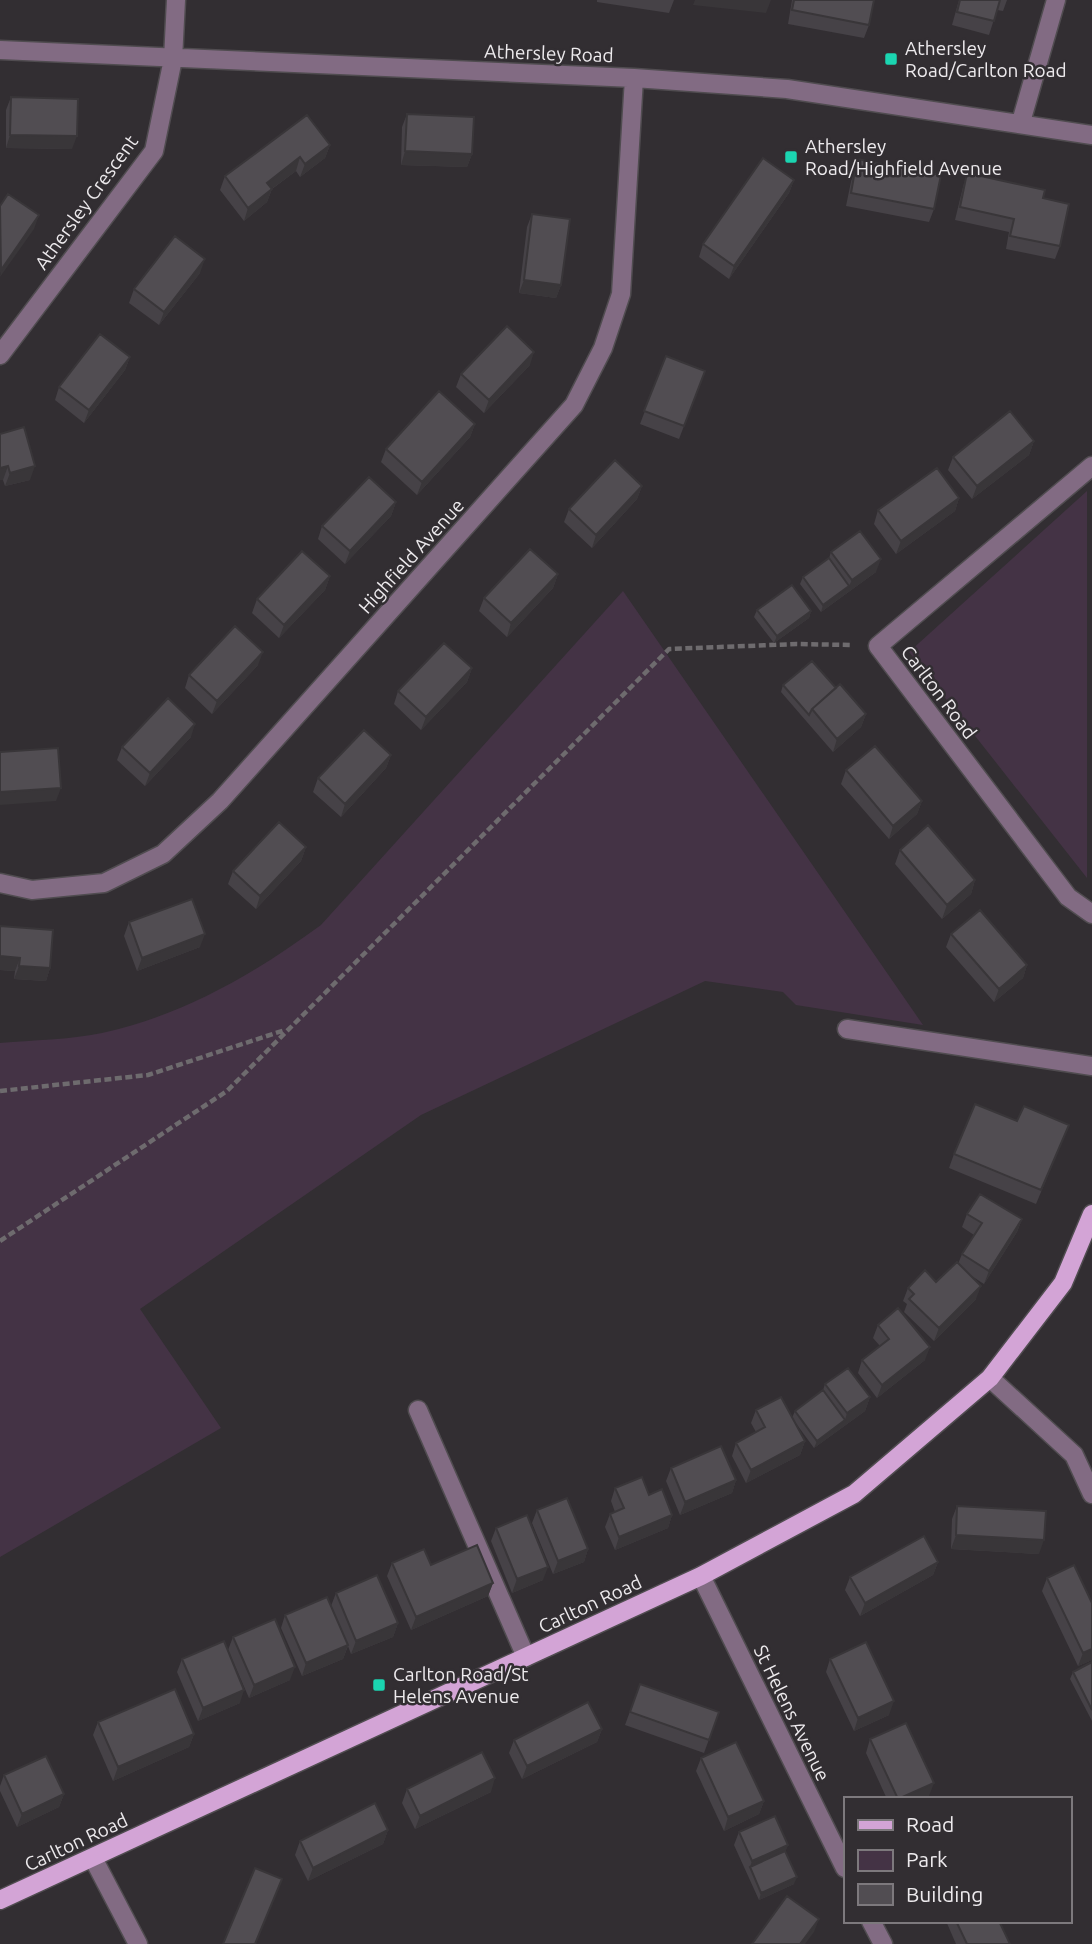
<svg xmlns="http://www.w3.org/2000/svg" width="1092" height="1944" font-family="Ubuntu,sans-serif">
	<rect width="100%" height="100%" fill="#322e32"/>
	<path fill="#443345" d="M1087,491V878L909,652Z
		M623,591L923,1025L796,1005L783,992L705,981L421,1115L140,1309L221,1428L0,1557V1043C33,1040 69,1040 102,1033C184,1015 254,974 321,925Z"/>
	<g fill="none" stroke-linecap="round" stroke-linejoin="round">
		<defs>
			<path id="minor" d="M0,50L634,78L787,89L1092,135
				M1021,122L1056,0
				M0,355L154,151L173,59L176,0
				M1092,466L878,646L1068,897L1092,914
				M0,883L32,890L104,883L163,854L220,801L574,405L603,348L621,294L634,78
				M847,1029L1092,1066
				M990,1378L1074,1455L1092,1494
				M418,1410L526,1657
				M701,1576L845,1868
				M93,1858L138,1944
				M871,1921L883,1944"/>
			<path id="major" d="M0,1900L701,1576L854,1494L990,1378L1063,1283L1092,1214"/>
		</defs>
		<use href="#minor" stroke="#504c50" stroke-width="21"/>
		<use href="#major" stroke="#504c50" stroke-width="21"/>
		<path stroke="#6e6b6e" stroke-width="4.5" stroke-dasharray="7 3.5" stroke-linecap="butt" d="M0,1091L148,1075L285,1030
			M0,1241L227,1091L669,649L797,644L852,645"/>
		<use href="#minor" stroke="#826b83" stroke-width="18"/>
		<use href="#major" stroke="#d3a4d6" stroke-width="18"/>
	</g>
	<path fill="#464247" d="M597,0H674L669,13L597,2Z
		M792,0H874L869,25L864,38L788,24Z
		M959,0H1007L1003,11L997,10L989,35L952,25Z
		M11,97L72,149L6,148V110Z
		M407,114L472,154L467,167L401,165L402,127Z
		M330,145L325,158L300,177L296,171L272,189L267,202L244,221L220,190L225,176Z
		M857,159L934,209L929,222L846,206L853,172Z
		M967,173L1043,198L1060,246L1055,259L1006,249L1009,232L955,220L963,187Z
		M794,180L789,193L729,279L699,257L703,244Z
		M532,214L561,285L556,298L519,293L527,227Z
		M200,273L159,325L129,303L134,289Z
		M666,356L705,371L679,439L640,424Z
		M130,357L125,370L84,423L55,400L59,387Z
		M530,365L484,413L456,387L461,374Z
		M475,424L470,437L417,495L381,462L386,449Z
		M0,434L30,480L5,486L3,480H0Z
		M1034,441L1029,455L972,499L948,470L953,457Z
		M642,486L637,499L592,548L564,522L569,509Z
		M959,498L955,511L896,554L874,524L878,510Z
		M396,502L391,516L345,564L318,539L322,526Z
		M831,552L876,572L821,612L800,584L803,577L829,558Z
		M558,574L553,588L507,637L479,611L484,598Z
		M330,576L325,590L279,638L252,613L257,599Z
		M757,610L811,611L809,618L774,643L754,617Z
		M258,665L212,714L185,688L189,675Z
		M472,668L467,682L421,730L394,704L398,691Z
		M783,685L836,688L866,714L861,727L833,752L781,692Z
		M191,737L145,786L117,760L122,747Z
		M391,755L386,768L341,817L313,792L318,778Z
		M846,770L922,801L917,814L889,839L841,784Z
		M306,847L301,861L256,909L228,884L233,871Z
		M900,850L975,880L971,894L942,919L895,864Z
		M129,922L200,947L137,971L124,936Z
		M0,926L50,968L46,981L14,979L15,971L0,970Z
		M951,934L1027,965L1023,978L994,1002L946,947Z
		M1017,1121L1069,1125L1036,1204L949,1168L954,1154Z
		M967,1214L1022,1219L1017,1232L984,1284L970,1275L976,1299L934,1341L904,1312L907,1304L903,1301L908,1288L936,1282L958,1264L962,1254L974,1235L962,1227Z
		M878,1325L925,1360L877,1398L858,1373L862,1360L880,1346L873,1338Z
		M825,1384L870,1397L865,1411L814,1448L792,1418L795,1411L823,1390Z
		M756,1410L805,1441L800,1455L746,1483L732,1456L736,1443L756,1432L751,1423Z
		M671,1468L736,1480L732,1493L680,1515L666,1481Z
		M615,1488L649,1495L672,1515L668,1528L615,1550L605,1527L610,1514L615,1512L611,1501Z
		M957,1506L1039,1554L951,1549L952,1519Z
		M537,1510L588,1549L584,1562L553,1574L532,1523Z
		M496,1528L543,1580L512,1593L491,1541Z
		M938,1562L933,1575L860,1616L845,1590L850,1577Z
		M392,1563L431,1565L493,1583L488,1596L411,1630L387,1576Z
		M1047,1578L1092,1603V1660L1078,1666L1042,1591Z
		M336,1593L398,1623L393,1637L351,1654L348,1646L343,1659L302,1676L281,1628L285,1615L331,1606Z
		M233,1637L290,1680L249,1698L228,1650Z
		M182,1659L240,1703L198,1721L177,1672Z
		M830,1659L889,1715L854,1731L826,1672Z
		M1092,1662V1721L1070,1679L1073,1672Z
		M640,1684L719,1712L704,1753L625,1725Z
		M98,1722L194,1734L189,1747L113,1781L93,1735Z
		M602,1729L597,1742L522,1779L509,1753L514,1740Z
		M870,1739L929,1796L923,1799H887L866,1753Z
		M701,1758L764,1801L759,1814L724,1831L696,1771Z
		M4,1775L64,1794L59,1807L17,1827L0,1791V1786Z
		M407,1789L491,1792L415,1829L402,1803Z
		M388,1830L383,1844L308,1881L295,1855L300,1841Z
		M739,1832L788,1845L785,1851L794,1884L759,1900L734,1845Z
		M946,1921H999L1010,1944H956Z"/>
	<path fill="#393639" d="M695,0H771L766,13L693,5Z
		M10,135L77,136L72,149L6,148Z
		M330,145L325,158L300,177L305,164Z
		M405,151L472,154L467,167L401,165Z
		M300,157L296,171L262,196L267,183Z
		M794,180L789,193L729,279L734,266Z
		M272,189L267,202L244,221L248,208Z
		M39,215L34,229L0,277L1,270Z
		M205,259L200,273L159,325L164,312Z
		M524,280L561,285L556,298L519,293Z
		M534,352L530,365L484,413L489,400Z
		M130,357L125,370L84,423L89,410Z
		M475,424L470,437L417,495L422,482Z
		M1034,441L1029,455L972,499L977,486Z
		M8,466L3,480H0V468Z
		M35,466L30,480L5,486L10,473Z
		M642,486L637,499L592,548L596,535Z
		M959,498L955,511L896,554L901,541Z
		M396,502L391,516L345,564L350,551Z
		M881,559L876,572L821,612L823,605L849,586L852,580Z
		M558,574L553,588L507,637L511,623Z
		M330,576L325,590L279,638L284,625Z
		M811,611L809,618L774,643L777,636Z
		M263,652L258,665L212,714L217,701Z
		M472,668L467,682L421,730L426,717Z
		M866,714L861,727L833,752L837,739Z
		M195,724L191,737L145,786L150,773Z
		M391,755L386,768L341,817L345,804Z
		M61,788L56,801L0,805V792Z
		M922,801L917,814L889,839L893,826Z
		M306,847L301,861L256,909L260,896Z
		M975,880L971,894L942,919L947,905Z
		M205,934L200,947L137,971L142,958Z
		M0,956L20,958L15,971L0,970Z
		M1027,965L1023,978L994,1002L999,989Z
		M19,966L50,968L46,981L14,979Z
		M1022,1219L1017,1232L984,1284L989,1271Z
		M981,1286L976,1299L934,1341L939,1328Z
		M930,1347L925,1360L877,1398L882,1385Z
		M870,1397L865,1411L814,1448L817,1441L845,1420L847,1413Z
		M805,1441L800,1455L746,1483L751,1470Z
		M736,1480L732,1493L680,1515L685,1502Z
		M672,1515L668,1528L615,1550L619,1537Z
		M956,1535L1044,1540L1039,1554L951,1549Z
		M588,1549L584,1562L553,1574L558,1561Z
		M938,1562L933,1575L860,1616L865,1603Z
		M548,1567L543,1580L512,1593L517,1579Z
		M493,1583L488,1596L411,1630L416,1617Z
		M398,1623L393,1637L351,1654L356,1641Z
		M348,1645L343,1659L302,1676L306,1663Z
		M1092,1649V1660L1078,1666L1083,1653Z
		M295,1667L290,1680L249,1698L254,1685Z
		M244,1690L240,1703L198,1721L203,1708Z
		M894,1701L889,1715L854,1731L858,1718Z
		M602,1729L597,1742L522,1779L527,1766Z
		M194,1734L189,1747L113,1781L118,1767Z
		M495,1778L491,1792L415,1829L420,1816Z
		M934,1783L929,1796L923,1799H899Z
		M64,1794L59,1807L17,1827L22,1814Z
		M764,1801L759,1814L724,1831L728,1817Z
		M388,1830L383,1844L308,1881L313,1868Z
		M788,1845L783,1858L750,1867L752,1861Z
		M797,1877L794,1884L759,1900L761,1893Z
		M819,1919L814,1932L805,1944H800Z"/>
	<path fill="#514d52" stroke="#393639" stroke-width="2" d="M794,0H874L869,25L792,10Z
		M960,0H1000L994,21L957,12Z
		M11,97L78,99L77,136L10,135Z
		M407,114L474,117L472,154L405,151Z
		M307,115L330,145L305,164L300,157L267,183L272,189L248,208L225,176Z
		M763,158L794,180L734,266L703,244Z
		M857,159L941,175L934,209L851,193Z
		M967,173L1045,190L1043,198L1069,204L1060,246L1010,236L1014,219L960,207Z
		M8,194L39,215L1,270L0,206Z
		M532,214L570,219L561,285L524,280Z
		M175,236L205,259L164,312L134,289Z
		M507,326L534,352L489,400L461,374Z
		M100,334L130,357L89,410L59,387Z
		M666,356L705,371L684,426L644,411Z
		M439,391L475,424L422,482L386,449Z
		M1010,411L1034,441L977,486L953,457Z
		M24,427L35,466L10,473L8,466L0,468V434Z
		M615,460L642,486L596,535L569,509Z
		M937,468L959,498L901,541L878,510Z
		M369,477L396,502L350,551L322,526Z
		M860,531L881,559L852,580L831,552Z
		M530,549L558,574L511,623L484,598Z
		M302,551L330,576L284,625L257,599Z
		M829,558L849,586L823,605L803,577Z
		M792,585L811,611L777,636L757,610Z
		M235,626L263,652L217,701L189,675Z
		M444,643L472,668L426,717L398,691Z
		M812,661L836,688L812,709L809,715L783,685Z
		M840,684L866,714L837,739L812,709Z
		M168,698L195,724L150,773L122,747Z
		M364,730L391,755L345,804L318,778Z
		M875,746L922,801L893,826L846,770Z
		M58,748L61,788L0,792V752Z
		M279,822L306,847L260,896L233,871Z
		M928,825L975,880L947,905L900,850Z
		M192,899L205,934L142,958L129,922Z
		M980,910L1027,965L999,989L951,934Z
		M0,926L53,930L50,968L19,966L20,958L0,956Z
		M975,1104L1017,1121L1024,1106L1069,1125L1041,1190L954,1154Z
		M980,1194L1022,1219L989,1271L962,1254L982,1223L967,1214Z
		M957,1262L981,1286L939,1328L909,1299L914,1294L908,1288L925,1270L936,1282Z
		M898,1308L930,1347L882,1385L862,1360L889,1339L878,1325Z
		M848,1368L870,1397L847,1413L825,1384Z
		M823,1390L845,1420L817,1441L795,1411Z
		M781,1397L805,1441L751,1470L736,1443L765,1427L756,1410Z
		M721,1446L736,1480L685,1502L671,1468Z
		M642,1477L649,1495L662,1489L672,1515L619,1537L610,1514L624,1508L615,1488Z
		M567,1498L588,1549L558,1561L537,1510Z
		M957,1506L1046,1511L1044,1540L956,1535Z
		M527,1515L548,1567L517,1579L496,1528Z
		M924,1536L938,1562L865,1603L850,1577Z
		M477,1545L493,1583L416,1617L392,1563L424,1549L431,1565Z
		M1074,1565L1092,1603V1649L1083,1653L1047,1578Z
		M377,1575L398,1623L356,1641L336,1593Z
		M327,1597L348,1645L306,1663L285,1615Z
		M275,1619L295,1667L254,1685L233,1637Z
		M224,1641L244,1690L203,1708L182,1659Z
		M866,1642L894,1701L858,1718L830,1659Z
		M1092,1662V1710L1073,1672Z
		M640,1684L719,1712L709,1740L630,1712Z
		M175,1689L194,1734L118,1767L98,1722Z
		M588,1702L602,1729L527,1766L514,1740Z
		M906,1723L934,1783L898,1799L870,1739Z
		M736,1742L764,1801L728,1817L701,1758Z
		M482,1752L495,1778L420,1816L407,1789Z
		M46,1756L64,1794L22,1814L4,1775Z
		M375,1803L388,1830L313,1868L300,1841Z
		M775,1816L788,1845L752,1861L739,1832Z
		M785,1851L797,1877L761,1893L750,1867Z
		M255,1868L282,1879L255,1944H223Z
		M787,1896L819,1919L800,1944H752Z
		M956,1921H999L1010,1944H967Z"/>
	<g fill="#1bd5b1" stroke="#322e32" stroke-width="2.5">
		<rect x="884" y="52" width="14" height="14" rx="3.5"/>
		<rect x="784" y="150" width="14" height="14" rx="3.5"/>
		<rect x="372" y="1678" width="14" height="14" rx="3.5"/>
	</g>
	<g text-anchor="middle" stroke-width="5" stroke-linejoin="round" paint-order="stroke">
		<g font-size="19" fill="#edeaed" stroke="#322e32" text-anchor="start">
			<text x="905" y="55">Athersley<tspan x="905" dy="22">Road/Carlton Road</tspan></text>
			<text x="805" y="153">Athersley<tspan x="805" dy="22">Road/Highfield Avenue</tspan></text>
			<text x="393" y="1681">Carlton Road/St<tspan x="393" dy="22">Helens Avenue</tspan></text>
		</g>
		<g font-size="19" fill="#edeaed" stroke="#322e32">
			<text transform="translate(549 53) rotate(2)" y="7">Athersley Road</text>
			<text transform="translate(86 202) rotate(-54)" y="7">Athersley Crescent</text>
			<text transform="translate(411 556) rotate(-48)" y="7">Highfield Avenue</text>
			<text transform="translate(939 692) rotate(53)" y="7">Carlton Road</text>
			<text transform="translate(590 1604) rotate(-25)" y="7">Carlton Road</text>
			<text transform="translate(792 1713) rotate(64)" y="7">St Helens Avenue</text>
			<text transform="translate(76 1842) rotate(-25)" y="7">Carlton Road</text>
		</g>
	</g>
	<rect x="844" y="1797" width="228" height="126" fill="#322e32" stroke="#7d797d" stroke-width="2"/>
	<rect x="858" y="1820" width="35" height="10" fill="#d3a4d6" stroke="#7d797d" stroke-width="2"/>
	<text x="906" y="1832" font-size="21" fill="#edeaed">Road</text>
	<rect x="858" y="1850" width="35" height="21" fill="#443345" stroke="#7d797d" stroke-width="2"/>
	<text x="906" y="1867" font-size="21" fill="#edeaed">Park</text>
	<rect x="858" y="1884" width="35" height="21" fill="#514d52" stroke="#7d797d" stroke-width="2"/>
	<text x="906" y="1902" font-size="21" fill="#edeaed">Building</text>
</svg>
